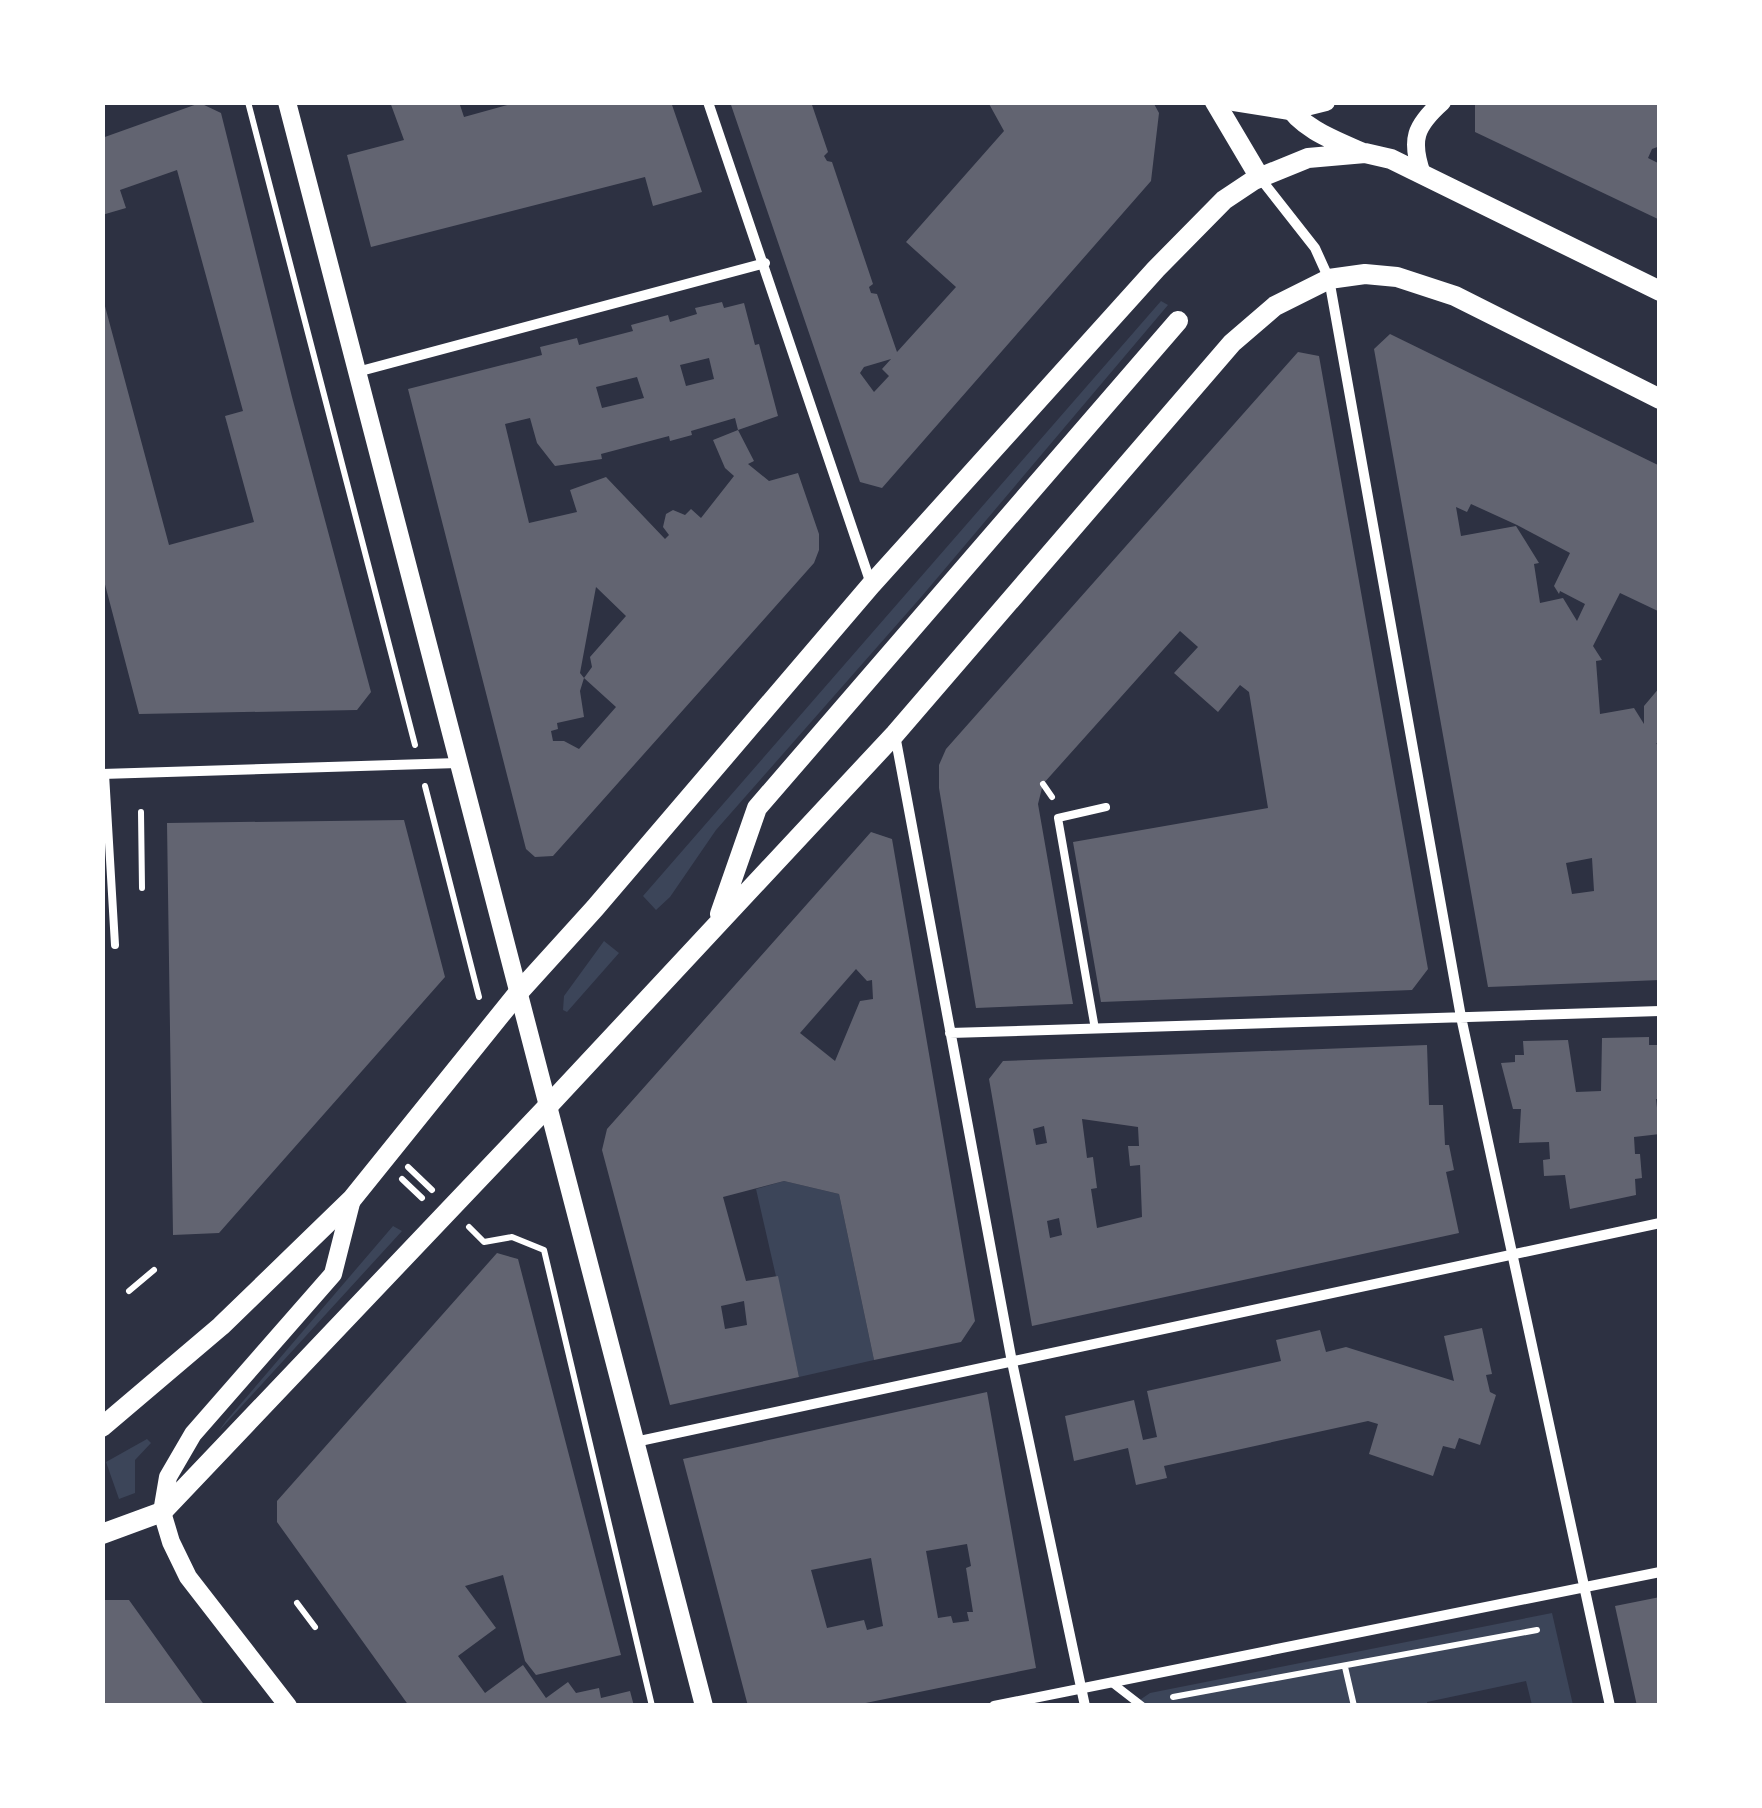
<svg xmlns="http://www.w3.org/2000/svg" width="1762" height="1808" font-family="'Source Sans 3',sans-serif">
	<rect width="100%" height="100%" fill="#2d3142"/>
	<path fill="#3c4559" d="M1161,301L1168,305L922,596L716,830L670,897L656,910L643,896Z
		M604,941L619,953L567,1012L563,1010L564,996Z
		M784,1181L839,1194L874,1360L799,1377L756,1189Z
		M393,1226L402,1231L218,1432L226,1421Z
		M147,1439L151,1443L135,1460V1493L119,1499L106,1462Z
		M1552,1613L1573,1705H1532L1526,1681L1427,1702V1705L1131,1706L1150,1693Z"/>
	<path fill="#626471" fill-rule="evenodd" d="M390,102H459L464,117L518,102H671L702,192L653,206L645,177L371,247L347,155L404,140Z
		M730,102H811L828,152L824,156L827,161L832,162L873,284L869,287L871,293L877,294L897,352L956,287L906,242L1004,131L988,102H1153L1159,113L1151,181L882,488L860,482ZM891,359L882,369L889,376L874,392L860,373L864,367Z
		M1480,102H1660V146L1652,149L1648,158L1660,164V220L1475,132V105Z
		M200,103L221,113L292,397L371,692L357,710L139,714L102,573V295L169,545L254,522L225,416L243,411L177,170L120,190L126,208L102,215V138Z
		M722,302L724,308L744,303L755,345L759,344L778,416L738,430L754,461L748,464L769,481L798,473L819,534V550L814,563L553,856L535,857L526,849L408,389L542,355L540,347L577,338L579,345L633,331L631,325L668,315L670,322L697,314L695,308ZM709,358L714,379L686,386L680,365ZM637,377L644,398L602,408L596,387ZM530,418L537,443L555,466L602,459L601,454L669,436L670,441L692,435L691,431L735,418L738,430L713,440L725,468L734,476L701,518L691,509L685,515L673,510L666,514L663,527L669,535L665,539L606,477L570,490L577,512L529,523L505,424ZM596,587L626,616L590,657L592,667L584,678L616,707L579,749L564,741H553L551,731L558,729L557,723L584,717L580,691L584,678L580,673Z
		M1390,334L1660,466V612L1620,593L1593,646L1602,660L1596,661L1600,714L1634,708L1644,724V706L1660,687V745L1656,743L1660,749V980L1488,987L1374,349ZM1471,504L1517,525L1570,553L1554,586L1559,594L1560,591L1585,604L1577,621L1563,598L1540,603L1534,564L1539,563L1516,526L1461,536L1456,507L1467,512ZM1592,858L1594,891L1572,894L1566,863Z
		M1298,352L1319,356L1428,969L1412,990L1101,1002L1073,842L1268,808L1249,692L1240,685L1218,712L1174,673L1198,647L1180,631L1043,784L1038,804L1073,1004L976,1008L939,788V765L946,749Z
		M404,820L445,977L219,1233L173,1235L167,823Z
		M871,832L892,839L975,1321L961,1342L874,1360L839,1194L784,1181L723,1197L746,1281L778,1276L799,1377L670,1405L602,1150L607,1129ZM856,969L867,981L872,980L873,999L860,1001L835,1061L800,1033ZM744,1301L747,1325L725,1329L721,1306Z
		M1649,1037V1045H1658L1660,1048V1099H1656L1660,1134L1634,1137L1635,1154H1640L1642,1178L1635,1179L1636,1195L1570,1209L1565,1175L1544,1176L1543,1160L1550,1159L1549,1142L1519,1143L1521,1109H1513L1501,1063L1515,1062V1055H1524L1523,1041L1568,1040L1576,1092L1601,1091L1602,1038Z
		M1427,1045L1429,1105H1443L1445,1145H1449L1454,1170L1446,1172L1459,1233L1032,1326L989,1079L1003,1061ZM1082,1119L1138,1127L1139,1146H1128L1130,1166L1140,1165L1142,1217L1097,1228L1091,1189L1097,1188L1093,1157L1087,1158ZM1044,1126L1047,1143L1036,1145L1033,1129ZM1059,1218L1062,1235L1050,1238L1047,1221Z
		M497,1253L518,1259L621,1655L536,1675L525,1661L503,1575L465,1586L496,1628L458,1656L485,1693L523,1665L546,1698L568,1682L576,1693L599,1688L601,1698L630,1691L634,1706H409L277,1522V1501Z
		M1482,1328L1492,1374L1486,1375L1490,1392L1496,1395L1480,1445L1459,1438L1455,1449L1443,1446L1433,1476L1369,1454L1378,1424L1368,1421L1164,1466L1167,1478L1136,1485L1128,1448L1074,1461L1065,1416L1134,1400L1143,1440L1157,1437L1147,1391L1281,1361L1276,1340L1320,1330L1326,1352L1346,1347L1454,1381L1444,1336Z
		M987,1392L1036,1668L851,1706H748L683,1459ZM967,1544L971,1566L966,1568L973,1612H967L969,1621L953,1623L951,1616L938,1618L926,1551ZM871,1558L883,1626L867,1630L864,1620L827,1628L811,1570Z
		M1660,1597V1706H1637L1615,1606Z
		M102,1600H129L205,1706H102Z"/>
	<g fill="none" stroke-linecap="round" stroke-linejoin="round">
		<path stroke="#fff" stroke-width="6" d="M248,102L415,745
			M1043,784L1052,797
			M425,786L479,997
			M141,812L142,888
			M408,1167L432,1190
			M402,1179L422,1198
			M469,1227L484,1242L512,1237L544,1250L652,1706
			M129,1291L154,1270
			M297,1603L315,1627
			M1345,1667L1354,1706
			M1173,1697L1537,1630"/>
		<path stroke="#fff" stroke-width="8" d="M105,774L115,945
			M1095,1029L1058,818L1106,807
			M1111,1682L1142,1706"/>
		<path stroke="#fff" stroke-width="10" d="M708,102L871,584
			M1260,178L1315,248L1329,279L1461,1017L1610,1706
			M357,372L765,263
			M895,735L1012,1362L1085,1706
			M102,774L458,763
			M950,1033L1660,1011
			M635,1442L1660,1223
			M994,1706L1660,1572"/>
		<path stroke="#fff" stroke-width="18" d="M287,102L704,1706
			M1234,102L1290,111L1326,102
			M1422,174C1410,140 1415,126 1442,102
			M288,1706L188,1577L171,1542L162,1512L168,1477L193,1434L333,1274L352,1199"/>
		<path stroke="#fff" stroke-width="20" d="M1215,102L1260,178
			M1286,102C1301,129 1336,141 1363,153
			M720,914L757,808L1178,321
			M102,1427L221,1326L352,1199L518,993L595,908L871,585L1156,269L1224,200L1254,180L1308,158L1365,153L1391,159L1660,291
			M102,1534L162,1512L548,1106L895,734L1232,343L1275,306L1329,279L1365,274L1397,277L1455,296L1660,399"/>
	</g>
	<rect width="1762" height="1808" fill="none" stroke="#ffffff" stroke-width="210"/>
</svg>
